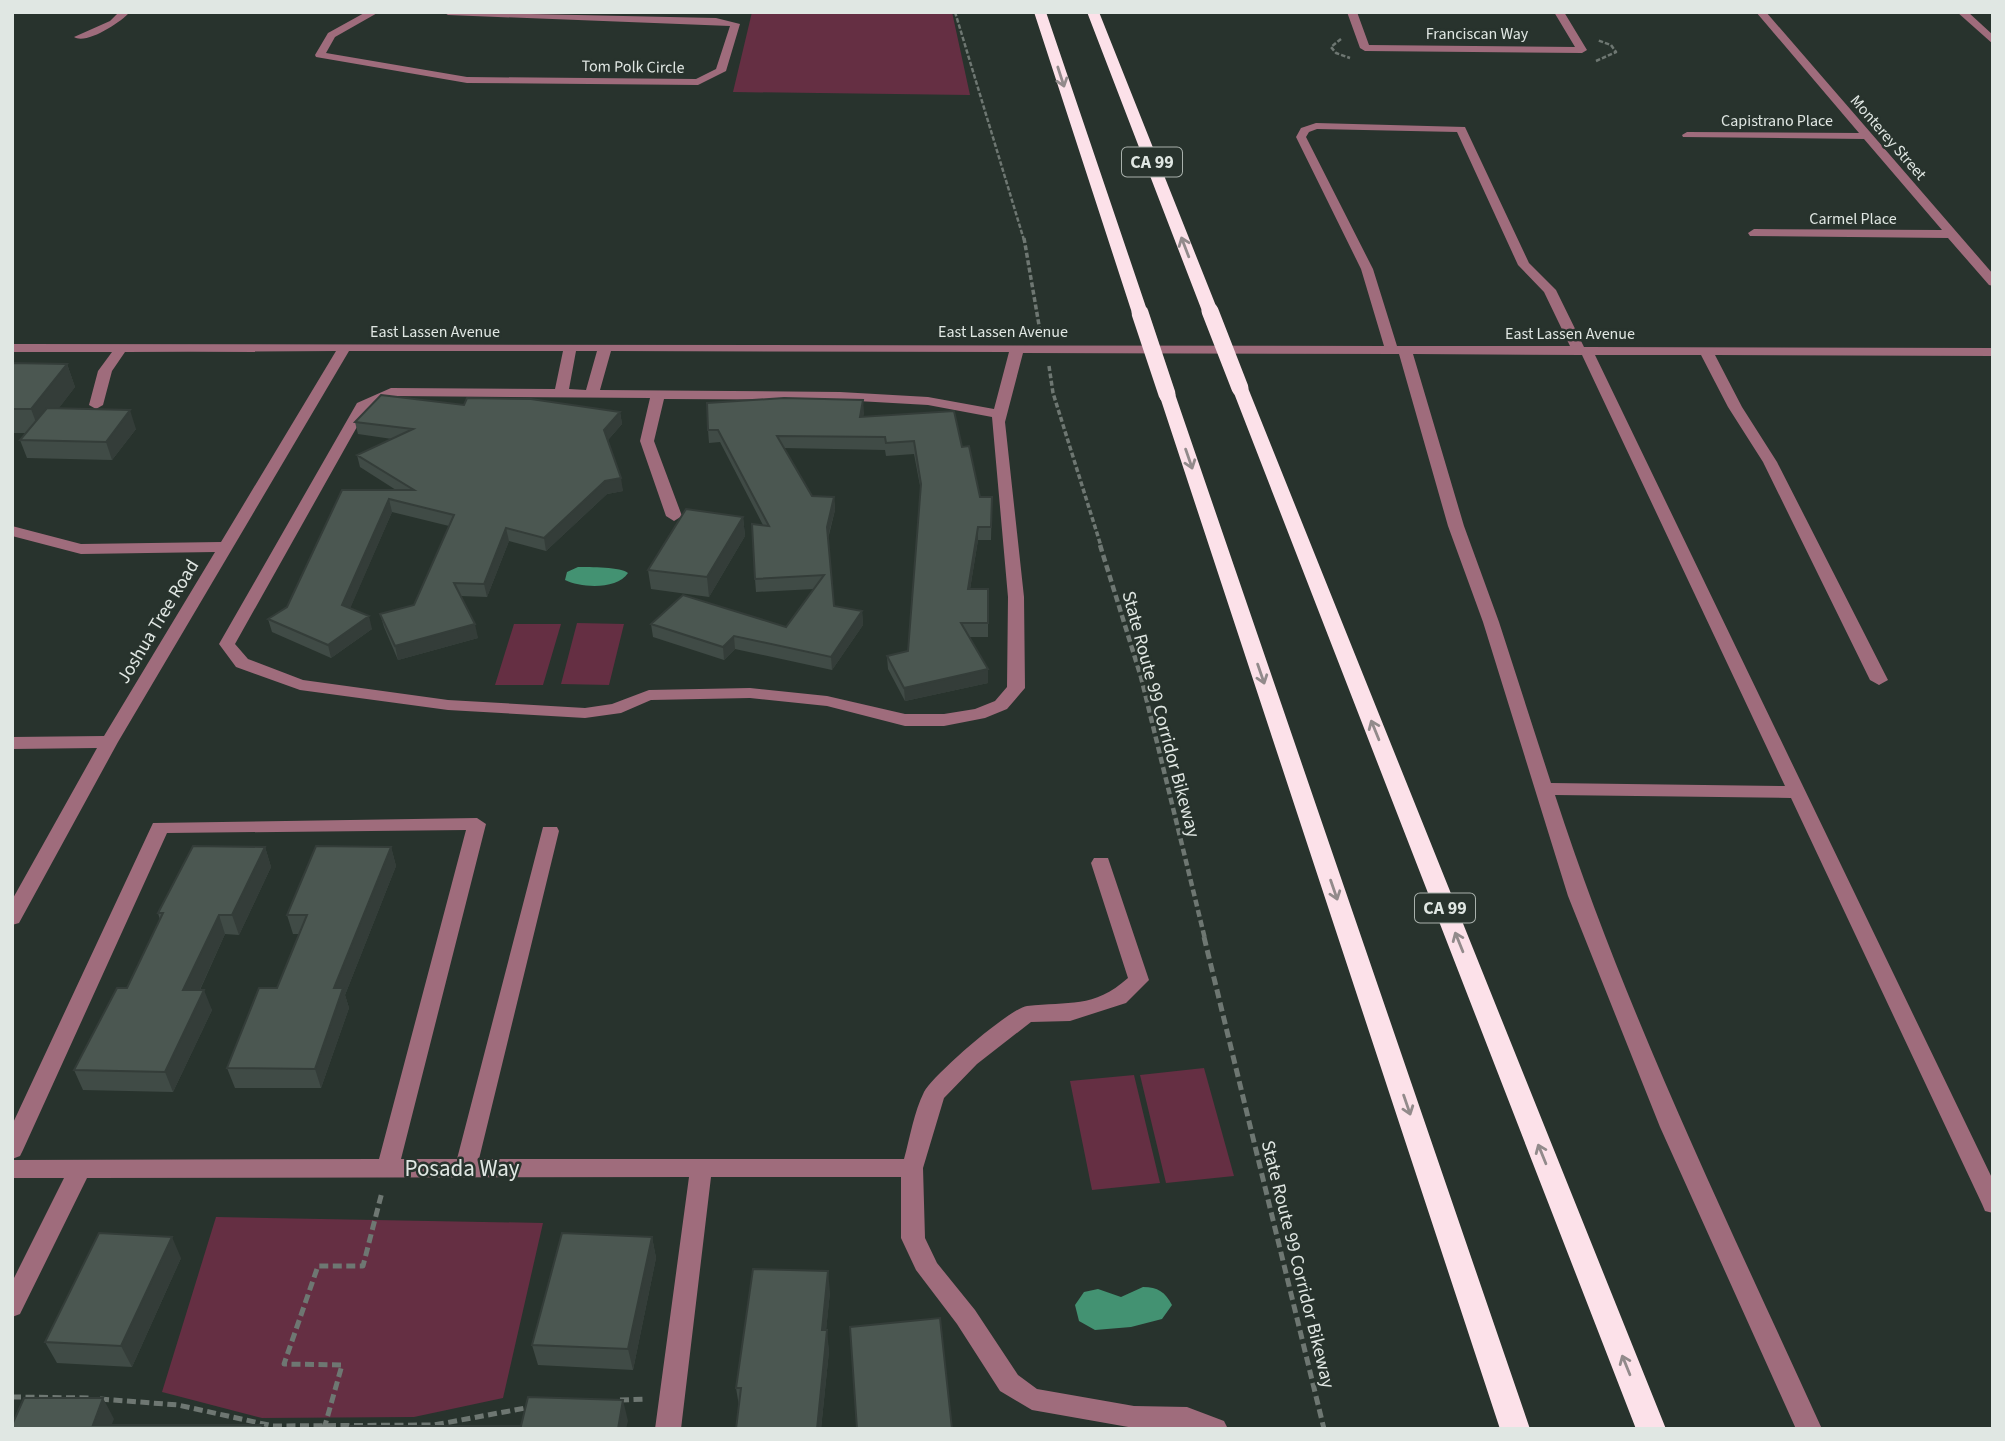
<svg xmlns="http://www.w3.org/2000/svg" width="2005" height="1441" font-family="'Source Sans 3',sans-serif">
	<rect width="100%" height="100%" fill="#28332d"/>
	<path fill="#652f43" d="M752,12H952L970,95L733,92Z
		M577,623L624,624L609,685L561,684Z
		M514,624H561L543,685H495Z
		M1204,1068L1234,1176L1166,1183L1140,1075Z
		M1134,1075L1160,1183L1092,1190L1070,1081Z
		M216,1217L543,1223L503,1398L414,1417L262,1418L162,1392Z"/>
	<path fill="#439272" d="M578,567C589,567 622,567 628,573C617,590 581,588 565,580L567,572Z
		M1143,1287C1158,1287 1165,1292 1172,1305L1162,1319L1131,1327L1095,1330L1079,1321L1075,1305L1084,1292L1098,1289L1121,1297Z"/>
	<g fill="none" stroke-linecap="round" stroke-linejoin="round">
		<path stroke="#6e7772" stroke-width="2.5" stroke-dasharray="4.5 2" stroke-linecap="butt" d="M955,12L1024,240
			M1341,39L1331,47L1336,53L1350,58
			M1596,61L1616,52L1611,45L1597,40"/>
		<path stroke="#6e7772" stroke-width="3.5" stroke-dasharray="5 2.5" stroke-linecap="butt" d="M1024,238L1040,331
			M1049,366L1053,393L1101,546"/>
		<path stroke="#6e7772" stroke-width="4.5" stroke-dasharray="7 3.5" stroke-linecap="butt" d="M1100,545L1141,677L1205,939"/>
		<path stroke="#6e7772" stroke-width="5" stroke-dasharray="9 4.5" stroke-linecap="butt" d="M1204,937L1324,1429
			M12,1397L91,1398
			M100,1399L178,1405L273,1426L434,1425L531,1407
			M620,1400L646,1399
			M324,1429L342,1365L284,1364L318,1266H363L382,1192"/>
		<path fill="#9f6c7c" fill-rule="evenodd" d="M119,12H130C120,23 86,45 74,37L110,21Z
			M366,12H379L335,37L326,53L467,77L696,79L716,69L730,26L448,15L443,12L716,18L740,24L726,71L698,85L467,83L316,57L315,55L328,33Z
			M1347,12H1357L1369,45L1575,47L1554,12H1564L1587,50L1582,53L1365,51L1360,48Z
			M1756,12H1766L1993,274V286L1989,285L1948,238L1750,236L1748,233L1754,229L1942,230L1864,139L1683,137L1682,135L1687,132L1859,133Z
			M1957,12H1968L1993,35V44Z
			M1316,123L1465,127L1529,263L1556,290L1584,347L1993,348V356L1715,355L1742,407L1777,462L1888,680L1879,685L1870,680L1763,462L1728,407L1701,355H1595L1993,1180V1213L1985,1211L1982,1204L1791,798L1555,795C1626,1014 1727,1220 1822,1429H1796L1660,1127L1568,896L1483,622L1448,526L1399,354L1023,353L1005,422L1024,597L1025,688L1007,709L985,718L944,726H905L827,706L750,698L651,700L621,713L585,718L448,710L300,690L236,667L219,644L357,403L391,388L555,389L563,351H349L118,742L19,923L12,925V900L97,748L12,749V737L104,736L215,552L81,554L12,536V526L81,544L221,542L336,351L125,352L112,371L103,405L96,409L89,405L98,371L112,352H12V344L1384,346L1361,269L1296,137L1301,128ZM1317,129L1457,132L1518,265L1544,292L1570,346H1397L1373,269L1306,137L1309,132ZM576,351H597L586,390L569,389ZM611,351L1009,352L994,409L928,397L840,392L600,390ZM1413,354L1582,355L1785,786L1551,783L1499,622L1464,526ZM393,396L650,398L640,441L666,516L674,521L682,516L654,441L664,399L840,400L928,405L992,417L1008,597L1007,687L995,701L975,709L944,714H905L827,696L750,688L649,690L612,704L585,708L448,700L303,680L248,659L235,644L367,409Z
			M477,818L486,824L401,1159H457L543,827H557L559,831L479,1159H904C910,1137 914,1112 924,1092C933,1075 1010,1008 1027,1006C1069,1001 1093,1009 1128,978L1091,863L1094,858H1108L1149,980L1126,1003L1070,1021L1031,1022L977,1064L944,1098L923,1168L925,1238L937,1263L975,1310L1018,1375L1037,1389L1134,1406L1187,1407L1224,1421L1228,1429L1134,1428L1032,1410L1000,1391L957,1324L916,1270L901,1238V1177H711L681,1429H655L689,1177L87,1178L20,1314L12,1317V1282L64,1178H12V1160L379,1159L466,830L167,833L23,1150L20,1156L12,1159V1125L153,823Z"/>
		<path fill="#fce1e9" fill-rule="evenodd" d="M1034,12H1046L1148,313L1145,316L1140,318L1132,313Z
			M1087,12H1099L1218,311L1215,314H1205L1202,311Z
			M1240,383L1248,388L1666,1429H1636L1232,388Z
			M1167,389L1175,394L1530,1429H1500L1159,394Z"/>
		<path stroke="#fce1e9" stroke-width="17" d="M1210,311L1240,388
			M1140,313L1167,394"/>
	</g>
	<path fill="#404b46" d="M12,363L67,364L75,387L58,409L136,429L112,460L27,458L20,440L26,433H12Z
		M464,405L620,412L622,424L608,440L623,491L607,494L546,551L509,541L487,597L461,596L478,638L398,660L384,627L380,614L414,605L449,526L392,512L350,608L372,629L331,658L272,632L268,619L287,607L396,490L360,467L357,455L392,439L358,434L355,422Z
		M864,412L863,417L962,447L980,497H992L991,540H978L970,589H988V637H969L988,683L905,701L888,669L887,656L908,651L921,491L914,454L886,456L885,450L784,448L812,496L834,497L835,510L828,539L834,606L862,611L863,625L832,670L735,649L724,660L653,637L651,624L786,627L814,589L756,592L755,579L763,525L720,442L709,443L708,430Z
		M743,517L745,536L709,597L651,589L648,570Z
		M265,847L271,867L239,935L225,934L200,990L212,1010L173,1092L83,1090L74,1070L127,988L160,920L158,913Z
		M391,847L396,866L345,995L349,1008L321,1088H235L227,1068L277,988L299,934H293L287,915Z
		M652,1237L656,1258L633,1370L538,1365L532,1345Z
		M181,1258L132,1367L57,1363L45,1342Z
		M830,1292L826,1330L829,1351L821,1429H736L739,1406L736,1388Z"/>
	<path fill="#343d39" d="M67,364L75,387L40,433L31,409Z
		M863,400L864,412L861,430L860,417Z
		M130,410L136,429L112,460L106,442Z
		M620,412L622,424L606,442L604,430Z
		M621,478L623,491L607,494L546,551L544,538L605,481Z
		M834,497L835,510L827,540V527Z
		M389,499L392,512L346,618L342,605Z
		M743,517L745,536L709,597L707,577Z
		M978,527V540L968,602V589Z
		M506,528L509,541L487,597L484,584Z
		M862,611L863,625L832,670L831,657Z
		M369,616L372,629L331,658L328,645Z
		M475,624L478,638L398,660L395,646Z
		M734,636L735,649L724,660L723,647Z
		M988,669V683L905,701L904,688Z
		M265,847L271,867L239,935L232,915Z
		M391,847L396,866L345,995L349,1008L321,1088L315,1069L334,988Z
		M219,915L225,934L191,1009L183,990Z
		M204,990L212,1010L173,1092L165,1072Z
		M172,1237L181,1258L132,1367L121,1346Z
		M652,1237L656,1258L633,1370L628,1349Z
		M828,1271L830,1292L824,1351L822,1330Z
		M827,1330L829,1351L821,1429H817Z
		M103,1398L114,1419L110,1429L93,1425Z
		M623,1400L628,1421L626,1429H618Z"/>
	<path fill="#4b5751" stroke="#343d39" stroke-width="2" d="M12,363L67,364L31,409H12Z
		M381,395L464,405L467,398L531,399L620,412L604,430L621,478L605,481L544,538L506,528L484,584L454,583L475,624L395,646L380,614L414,605L454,515L389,499L342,605L369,616L328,645L268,619L287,607L342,490H414L357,455L413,429L355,422Z
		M784,398L863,400L860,417L954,411L962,447L969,446L980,497H992L991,527H978L968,589H988V623H961L988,669L904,688L887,656L908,651L921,484L914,441L886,443L885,437L777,436L812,496L834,497L827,527L834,606L862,611L831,657L734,636L723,647L651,624L683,595L786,627L824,575L755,579L752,524L769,526L718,430H708L707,403Z
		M47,408L130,410L106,442L20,440Z
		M686,509L743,517L707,577L648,570Z
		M193,846L265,847L232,915H219L183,990H204L165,1072L74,1070L117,988H127L163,913H158Z
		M316,846L391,847L334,988H343L315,1069L227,1068L259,988H277L307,915H287Z
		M99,1233L172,1237L121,1346L45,1342Z
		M562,1233L652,1237L628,1349L532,1345Z
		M753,1269L828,1271L822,1330H827L817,1429H736L741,1388H736Z
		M940,1318L952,1429H857L850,1327Z
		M528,1397L623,1400L618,1429H349L350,1426H521Z
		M24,1398H103L93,1425H263L262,1429H12V1425Z"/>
	<defs><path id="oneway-shaft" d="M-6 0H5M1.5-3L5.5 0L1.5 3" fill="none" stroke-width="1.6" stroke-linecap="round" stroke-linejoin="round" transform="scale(1.75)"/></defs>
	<g stroke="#928a8b">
		<use href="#oneway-shaft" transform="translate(1061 77) rotate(72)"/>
		<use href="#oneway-shaft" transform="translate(1185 247) rotate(-111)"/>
		<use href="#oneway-shaft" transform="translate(1189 459) rotate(71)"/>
		<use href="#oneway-shaft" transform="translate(1261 674) rotate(71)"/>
		<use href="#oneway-shaft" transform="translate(1375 730) rotate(-112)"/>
		<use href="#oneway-shaft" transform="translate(1334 890) rotate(71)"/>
		<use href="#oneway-shaft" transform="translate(1459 942) rotate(-112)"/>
		<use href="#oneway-shaft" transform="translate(1407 1105) rotate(71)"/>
		<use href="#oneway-shaft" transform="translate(1542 1154) rotate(-112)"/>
		<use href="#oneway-shaft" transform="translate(1626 1365) rotate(-112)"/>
	</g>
	<g text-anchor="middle" stroke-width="5" stroke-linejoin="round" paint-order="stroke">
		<g font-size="16" fill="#e0e7e3" stroke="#28332d">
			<text x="1477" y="39">Franciscan Way</text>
			<text transform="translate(633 66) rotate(1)" y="6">Tom Polk Circle</text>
			<text x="1777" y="126">Capistrano Place</text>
			<text transform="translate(1889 137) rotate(49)" y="6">Monterey Street</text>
			<text x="1853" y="224">Carmel Place</text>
			<text x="435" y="337">East Lassen Avenue</text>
			<text x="1003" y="337">East Lassen Avenue</text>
			<text x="1570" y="339">East Lassen Avenue</text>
		</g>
		<g fill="#28332d" stroke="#a9b1ac" stroke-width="2">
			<rect x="1122" y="147.5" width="60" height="29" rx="5"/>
			<rect x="1415" y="893.5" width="60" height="29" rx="5"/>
		</g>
		<g font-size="18" font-weight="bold" fill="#e0e7e3">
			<text x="1152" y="168">CA 99</text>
			<text x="1445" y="914">CA 99</text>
		</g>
		<g font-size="19" fill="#e0e7e3" stroke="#28332d">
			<text transform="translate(157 621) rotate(-59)" y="7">Joshua Tree Road</text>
			<text transform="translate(1162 714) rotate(75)" y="7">State Route 99 Corridor Bikeway</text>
			<text transform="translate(1299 1264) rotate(76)" y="7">State Route 99 Corridor Bikeway</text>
		</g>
		<g font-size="23" fill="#e0e7e3" stroke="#28332d">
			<text x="462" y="1176">Posada Way</text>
		</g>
	</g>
	<rect width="2005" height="1441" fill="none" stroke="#e0e7e3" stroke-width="28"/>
</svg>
